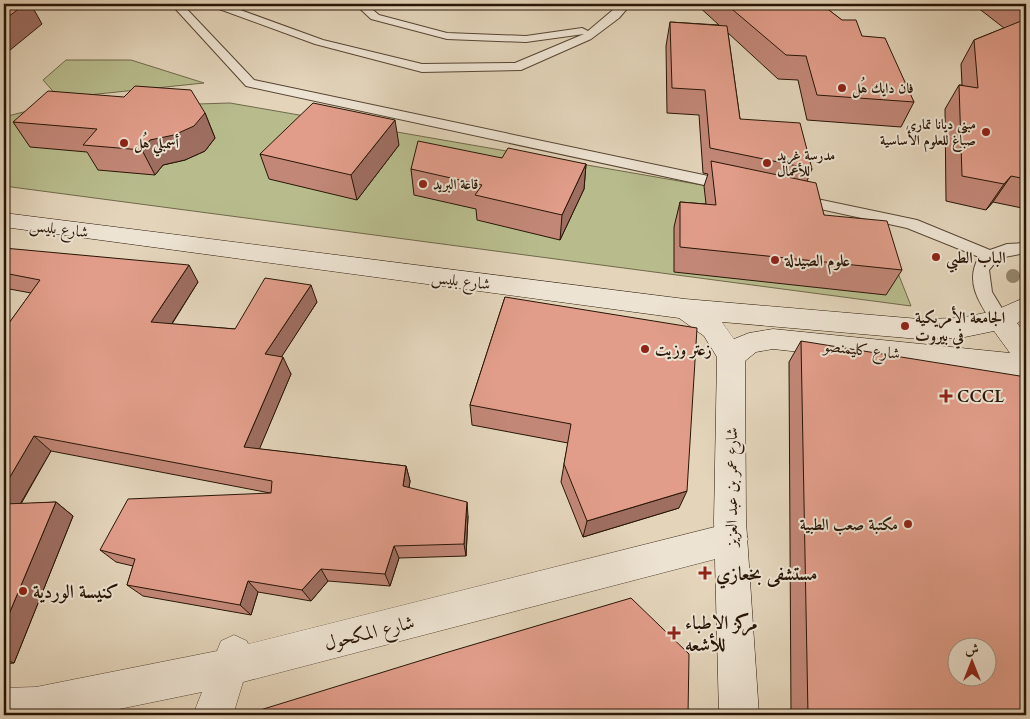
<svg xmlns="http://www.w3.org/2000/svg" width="1030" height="719" font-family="Cardo,Amiri,serif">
	<rect width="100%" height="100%" fill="#e3d4ba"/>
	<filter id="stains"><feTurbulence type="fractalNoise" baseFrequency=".004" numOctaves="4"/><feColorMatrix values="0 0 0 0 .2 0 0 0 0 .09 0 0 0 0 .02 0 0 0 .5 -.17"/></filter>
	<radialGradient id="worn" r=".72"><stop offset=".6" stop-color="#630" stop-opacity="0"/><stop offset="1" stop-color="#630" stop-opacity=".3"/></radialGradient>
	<path fill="#b8bc8d" stroke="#70684a" d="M66,60H131L204,83L59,98L43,80Z
		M230,103L771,197L894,263L911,306L4,186V117L35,109Z"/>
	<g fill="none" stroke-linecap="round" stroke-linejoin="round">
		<defs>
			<path id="lane" d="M171,4H182L254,80L732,181L739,186L732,191L246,86Z
				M210,4H224L323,40L422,64L515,63L584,34L526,42L447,39L371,19L355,4H366L379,15L447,33L526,36L582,28L588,31L620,4H631L619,18L591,39L521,70L422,72L315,44L211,6Z
				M798,195L917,220L990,250L1007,244L1026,243V253L999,258L989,270L992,292L1009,320L1006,325L1000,327L994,325C980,304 964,282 979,257L907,228L793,203L790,200Z"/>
			<path id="street" d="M731,523L743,528L748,539L743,550L731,555L243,682L233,715H193L202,692L90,715H4V688L36,687L217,651L221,641L234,635L247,641L248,644Z"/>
			<path id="secondary" d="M4,213L685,299L919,319L960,318L994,311L1026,297V318L1017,323L1026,335V377L773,349L756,352L745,361L746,521L759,715H719L714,521L717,357L704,336L679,318L4,227ZM722,322L919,339L960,338L994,331L1010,353L773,329L749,333L734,339Z"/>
		</defs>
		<use href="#lane" stroke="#574533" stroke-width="2"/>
		<use href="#street" stroke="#574533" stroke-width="1"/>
		<use href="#secondary" stroke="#281506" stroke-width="1"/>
		<use href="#lane" fill="#ede3d2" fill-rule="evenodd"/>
		<use href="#street" fill="#ede3d2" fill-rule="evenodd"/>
		<use href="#secondary" fill="#ede3d2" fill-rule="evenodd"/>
	</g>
	<circle fill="#94866d" cx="1013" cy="276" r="7"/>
	<path fill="#c28777" stroke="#281506" d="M696,4H821L862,36L914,102L901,127L807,120L798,80L778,79L728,33L740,119L812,169L807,181L824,215L902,270L886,295L674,272V227L680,202L706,204L704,186L708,174L703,173L699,115L667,113L666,46L670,22L719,25Z
		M973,4H1026V203L1022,208L993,202L986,210L946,201L945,109L959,85H962L961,64L974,40L1004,28Z
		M205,113L215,138L205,151L185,160L163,165L155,175L98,170L87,152L30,147L13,122Z
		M399,145L357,200L269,179L260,154Z
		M502,158L586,164L584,189L560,240L477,220L476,209L414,195L411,169Z
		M4,248L198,282L172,324L235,329L317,302L281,357L291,374L259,449L406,466L410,481L409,488L468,516L466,556L399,558L390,586L328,581L311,601L258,592L251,615L143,596L127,585L133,566L116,562L100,550L270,493L51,451L21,504L56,502L73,516L14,663L4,664V330L31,293L4,288Z
		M505,297L679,508L583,537L561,482L564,464L568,443L472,425L470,405Z
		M801,341L1026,715H791L789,362Z"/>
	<path fill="#9e6e61" stroke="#281506" d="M4,4H39L33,8L42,24L4,55Z
		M205,113L215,138L205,151L185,160L163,165L155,175L142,150L150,140Z
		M395,120L399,145L357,200L351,175Z
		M586,164L584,189L560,240L562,215Z
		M1011,176L993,202L986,210L1004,184Z
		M189,265L198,282L162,339L151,322Z
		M311,285L317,302L273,370L265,354Z
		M283,357L291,374L254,462L244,447Z
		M34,436L51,451L12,518L4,512V487Z
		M406,466L410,481L407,500L403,486Z
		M687,491L679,508L583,537L587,521Z
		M56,502L73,516L14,663L4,659V626Z
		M467,502L468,516L466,556L464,544Z
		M394,546L399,558L390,586L385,574Z
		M321,569L328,581L311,601L302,590Z
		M248,581L258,592L251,615L240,605Z"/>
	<path fill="#e19d8a" stroke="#281506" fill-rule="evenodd" d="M4,4H25L4,20Z
		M726,4H821L842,20H856L862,36L885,38L914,102L817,95L806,56L786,55Z
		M1017,4H1026V11Z
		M1026,19V179L1011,176L1004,184L962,176L959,85L978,88L974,40Z
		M670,22L727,26L740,119L800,123L812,169L710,148L705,90L672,88Z
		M135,86L191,90L205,113L194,126L174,135L150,140L142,150L83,145L97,129L13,122L48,91L124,97Z
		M313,103L395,120L351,175L260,154Z
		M418,141L502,158L508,148L586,164L562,215L475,195L482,185L411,169Z
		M711,161L816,183L824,215L887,221L902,270L680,247V202L716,205Z
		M4,248L189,265L151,322L235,329L265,278L311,285L265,354L283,357L244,447L406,466L403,486L467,502L464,544L394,546L385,574L321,569L302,590L248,581L240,605L127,585L135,559L100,550L128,499L271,493L272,481L34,436L4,487V330L40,280L4,273Z
		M505,297L697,328L687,491L587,521L564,464L571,424L470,405Z
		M801,341L1026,377V715H808ZM958,646H988V676H958Z
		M56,502L4,626V504Z
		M631,598L689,654L688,715H244L445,653Z"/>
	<g fill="#8f2418" stroke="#ede3d2" stroke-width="2">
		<circle cx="842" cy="88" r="5"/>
		<circle cx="986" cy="132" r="5"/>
		<circle cx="124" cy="143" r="5"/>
		<circle cx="767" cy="163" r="5"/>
		<circle cx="423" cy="184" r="5"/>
		<circle cx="936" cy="257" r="5"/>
		<circle cx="775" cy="260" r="5"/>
		<circle cx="905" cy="326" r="5"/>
		<circle cx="645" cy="349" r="5"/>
		<path d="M943.5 388.5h5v5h5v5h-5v5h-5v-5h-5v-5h5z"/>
		<circle cx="908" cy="524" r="5"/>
		<path d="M702.5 565.5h5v5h5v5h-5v5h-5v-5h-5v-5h5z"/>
		<circle cx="23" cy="591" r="5"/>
		<path d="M671.5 625.5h5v5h5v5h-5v5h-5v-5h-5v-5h5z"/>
	</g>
	<g text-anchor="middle" stroke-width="4" stroke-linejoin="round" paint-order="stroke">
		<g font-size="14" font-weight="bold" fill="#281506" stroke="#ede3d2" text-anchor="start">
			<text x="852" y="93">فان دايك هُل</text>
			<text x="976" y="129" text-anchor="end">مبنى ديانا تماري<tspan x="976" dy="16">صباغ للعلوم الأساسية</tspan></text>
			<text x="134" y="148">أسمبلي هُل</text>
			<text x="777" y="160">مدرسة غريد<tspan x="777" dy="16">للأعمال</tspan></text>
			<text x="433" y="189">قاعة البريد</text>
		</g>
		<g font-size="16" fill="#281506" stroke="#ede3d2">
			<text transform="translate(59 228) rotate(7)" y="6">شارع بليس</text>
			<text transform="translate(461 280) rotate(7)" y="6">شارع بليس</text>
			<text transform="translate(862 349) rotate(6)" y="6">شارع كليمنصو</text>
			<text transform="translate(731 487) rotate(-90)" y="6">شارع عمر بن عبد العزيز</text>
		</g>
		<g font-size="16" font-weight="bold" fill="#281506" stroke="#ede3d2" text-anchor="start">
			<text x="946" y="263">الباب الطبي</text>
			<text x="785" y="266">علوم الصيدلة</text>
			<text x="915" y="323">الجامعة الأمريكية<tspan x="915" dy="18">في بيروت</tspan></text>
			<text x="655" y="355">زعتر وزيت</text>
			<text x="957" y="402">CCCL</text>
			<text x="898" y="530" text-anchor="end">مكتبة صعب الطبية</text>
		</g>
		<g font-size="19" font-weight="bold" fill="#281506" stroke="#ede3d2" text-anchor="start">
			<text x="716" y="580">مستشفى بخعازي</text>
			<text x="33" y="598">كنيسة الوردية</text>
			<text x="685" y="629">مركز الاطباء<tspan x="685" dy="22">للأشعه</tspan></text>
		</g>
		<g font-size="19" fill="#281506" stroke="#ede3d2">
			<text transform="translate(369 632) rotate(-14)" y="7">شارع المكحول</text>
		</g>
	</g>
	<rect width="1030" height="719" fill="none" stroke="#e3d4ba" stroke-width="20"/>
	<rect x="5" y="5" width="1020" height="709" fill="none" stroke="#281506" stroke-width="2.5"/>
	<rect x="10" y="10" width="1010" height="699" fill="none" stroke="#281506"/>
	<g transform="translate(972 662)"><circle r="24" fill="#ede3d2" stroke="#9e9180"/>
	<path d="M0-4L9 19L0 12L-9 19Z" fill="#8f2418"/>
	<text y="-8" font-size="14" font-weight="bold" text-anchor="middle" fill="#281506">ش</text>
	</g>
	<rect width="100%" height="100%" filter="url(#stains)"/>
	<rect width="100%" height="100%" fill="url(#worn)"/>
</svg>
